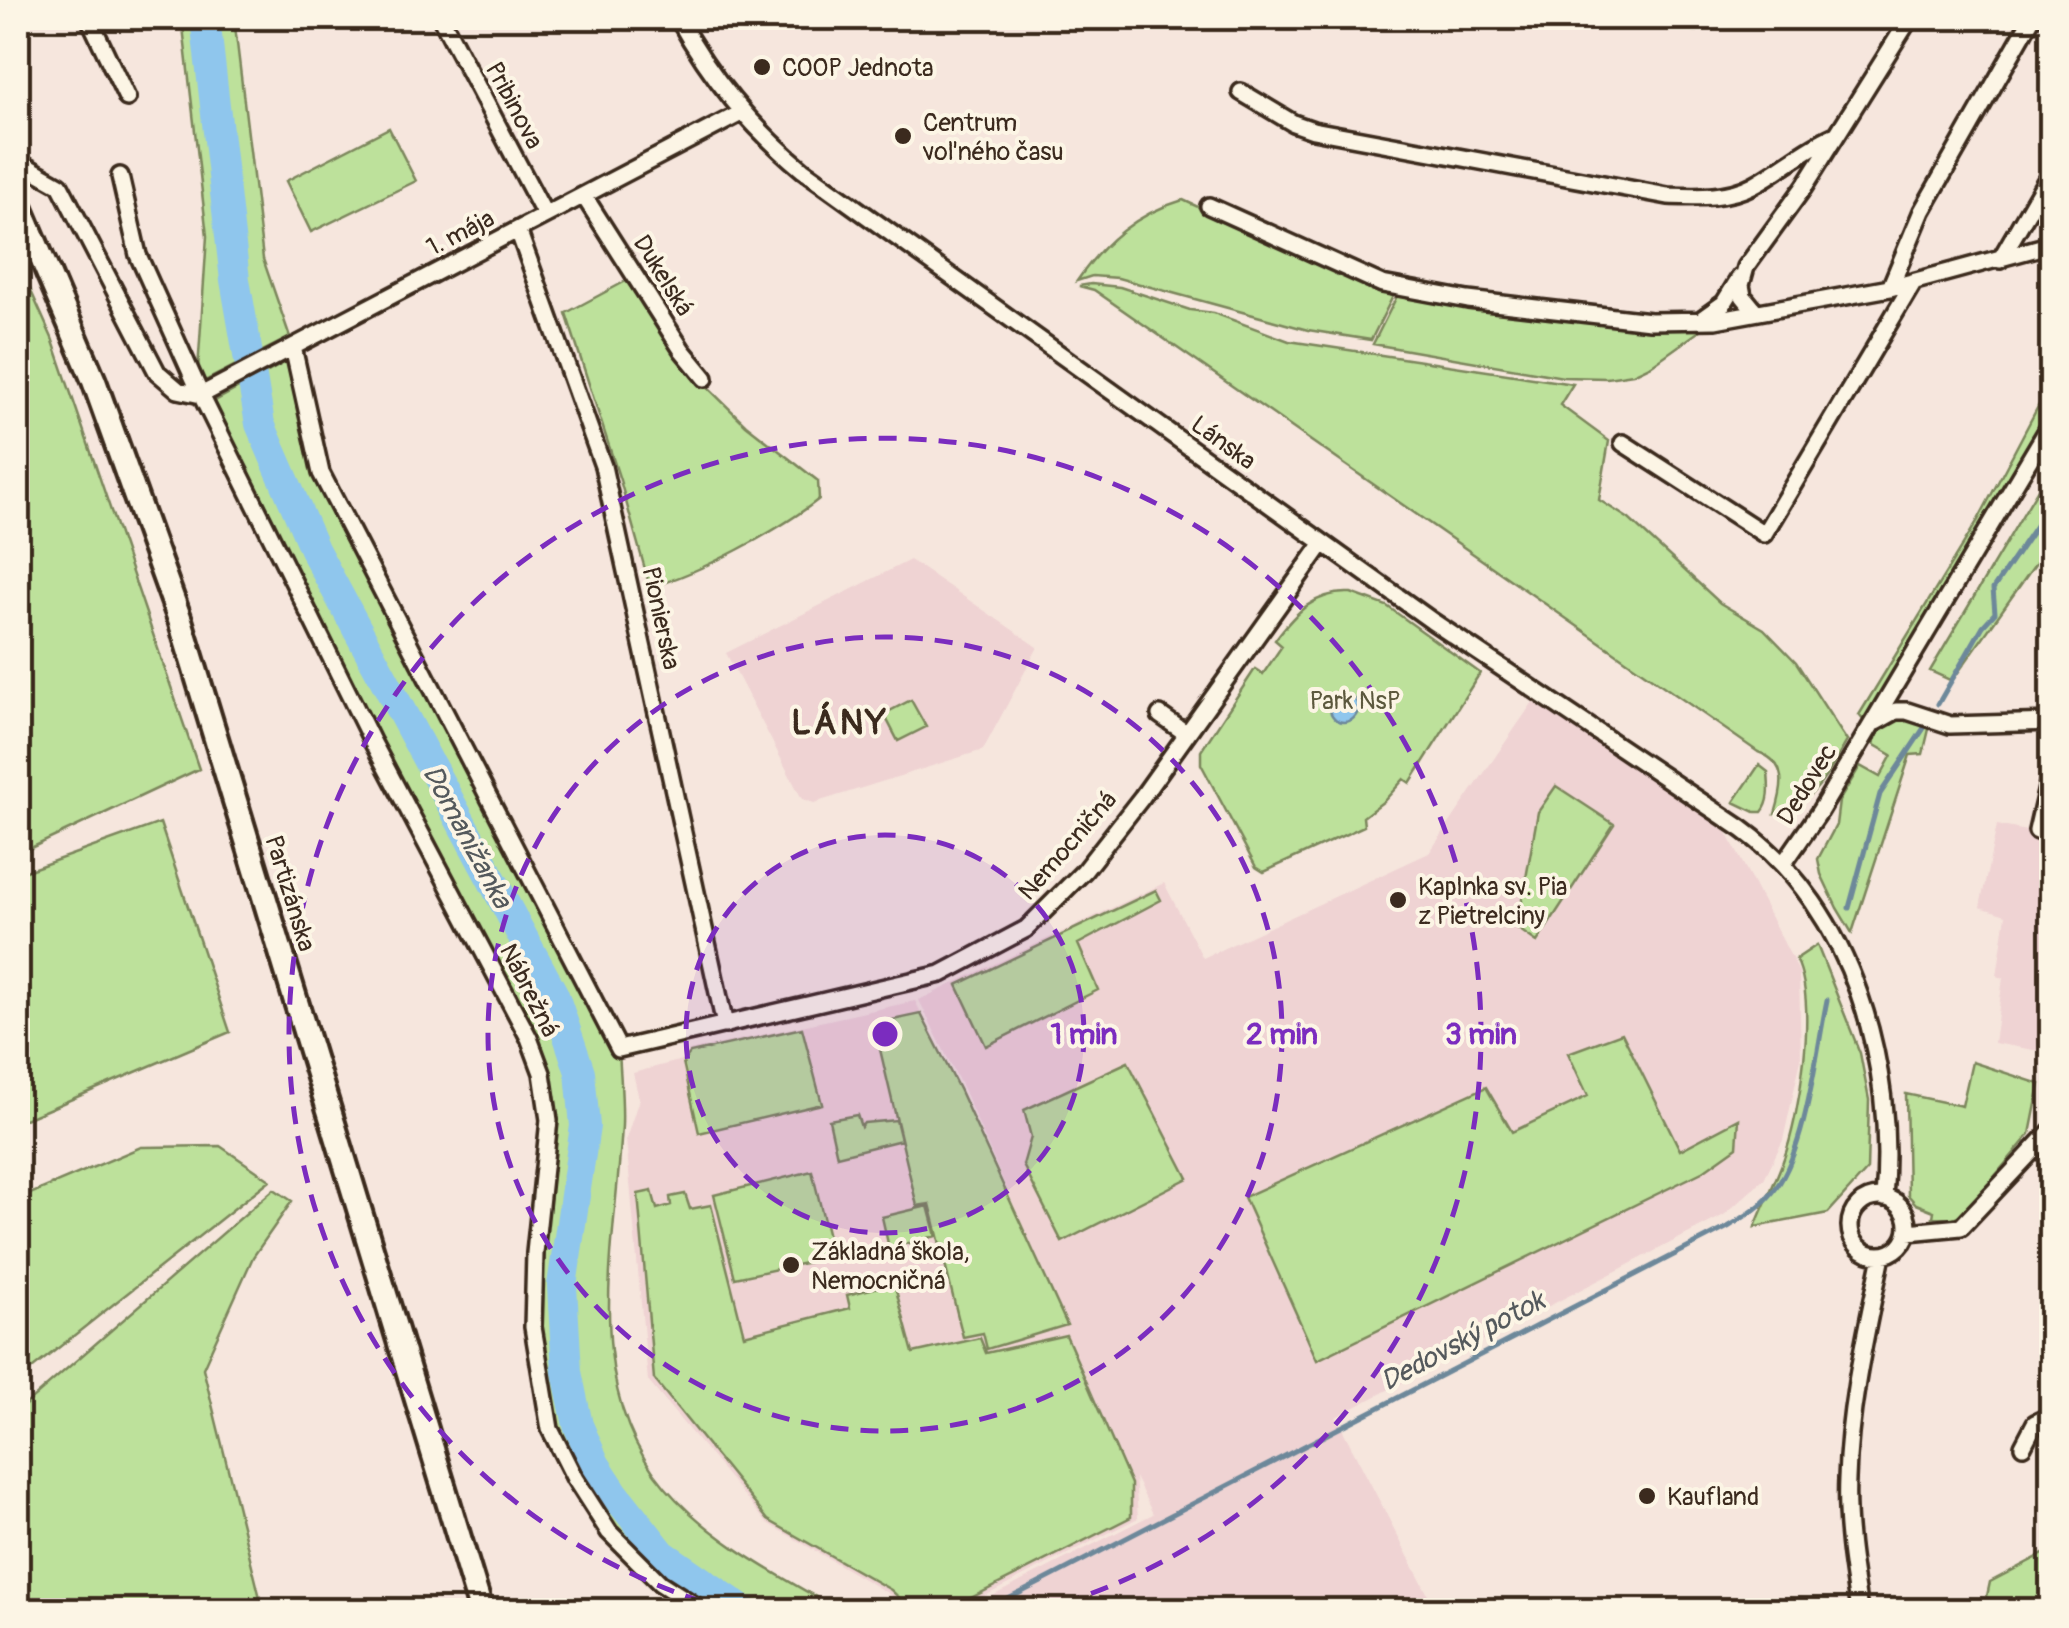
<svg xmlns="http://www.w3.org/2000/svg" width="2069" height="1628" font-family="Pangolin,sans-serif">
	<rect width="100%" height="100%" fill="#f6e6dd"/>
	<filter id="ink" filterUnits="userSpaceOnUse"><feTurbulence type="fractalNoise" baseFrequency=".01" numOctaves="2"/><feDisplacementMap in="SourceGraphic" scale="20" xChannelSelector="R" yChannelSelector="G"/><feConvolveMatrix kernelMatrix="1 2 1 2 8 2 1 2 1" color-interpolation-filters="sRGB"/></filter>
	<g filter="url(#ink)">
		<path fill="#efd3d3" d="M910,560L1038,647L983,750L814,803L802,799L726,653Z
			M1533,702L1720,819L1799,972L1801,1059L1783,1140L1764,1179L1724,1215L1336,1417L1436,1610H965L1153,1514L1135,1477L1138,1518L957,1610H905L889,1594L766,1522L648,1381L626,1139L639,1099L633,1073L682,1060L689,1051L915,1001L960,1091L918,1206L930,1204L963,1337L983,1333L987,1348L1066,1325L963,1089L919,1000L1164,883L1203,958L1429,853Z
			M1997,825L2051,836V1053L1994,1043L2003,978L1997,976L2006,915L1980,907Z"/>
		<path fill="#bde19b" stroke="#7c865c" stroke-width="2.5" d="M182,18H234L263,259L290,337L197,385L207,236Z
			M1356,18H1712L1697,31Z
			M389,128L416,181L311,232L286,181Z
			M1183,200L1377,290L1395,292L1371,340L1308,330L1118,278L1092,276L1077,281C1104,241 1136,214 1183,200Z
			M18,262L52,338L199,769L18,854Z
			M626,281L701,381L746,425L818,481L819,499C780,530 698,574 650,587L620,480L566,313Z
			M1091,284L1120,287L1190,310L1214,313L1289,341L1573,384L1560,405L1609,441L1599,500L1629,519L1720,603L1764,629L1796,662L1847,741C1828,774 1814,804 1775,814C1783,788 1789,763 1758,752L1094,290L1079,286Z
			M1401,288L1715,320L1652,365L1633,374L1607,378L1563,377L1373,344Z
			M295,357L321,473L619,1049C620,1074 623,1100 622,1125C616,1244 579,1388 665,1487C711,1541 778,1575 839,1610H702L609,1532L550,1429L533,1327L549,1120L542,1073L206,406Z
			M2051,382V422L1870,728L1859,715L1978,520Z
			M2051,467V542L1952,681L1930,671Z
			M1351,593L1387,606L1480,673L1410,783L1404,779L1384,801L1363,817L1364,826L1264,872L1256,867L1201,764V751L1255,669L1263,674L1282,646L1275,640C1295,613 1315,591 1351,593Z
			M911,700L926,727L898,741L884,714Z
			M1898,719L1930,725L1923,754L1910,755L1852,933L1837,908L1821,874L1818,859L1836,825L1839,801L1860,766L1880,777L1892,755L1873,744L1884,724Z
			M1759,765L1768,772C1769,786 1771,801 1762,812H1755L1734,802Z
			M1556,786L1614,824L1537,942L1517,928L1538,812Z
			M160,823L230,1032L18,1122V874Z
			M1156,890L1161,900L1078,944L1098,990L986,1046L957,985Z
			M1817,945L1860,1053L1869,1100L1867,1170L1828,1213L1755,1227C1764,1204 1775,1183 1783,1161C1800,1116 1818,1002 1796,959Z
			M921,1014L960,1091L1067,1325L987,1349L983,1333L963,1337L930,1204L917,1206L874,1024Z
			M802,1028L822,1104L699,1133L683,1062L690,1053Z
			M1622,1033L1680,1150L1739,1119L1737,1147L1702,1172L1317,1360L1244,1197L1486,1087L1512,1132L1588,1096L1568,1053Z
			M1128,1062L1188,1178L1062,1242L1023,1165L1031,1137L1024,1110Z
			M1972,1062L2040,1084L2030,1134L1963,1214L1951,1219L1933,1217L1934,1211L1916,1204L1908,1195L1906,1094L1962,1106Z
			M857,1115L861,1127L864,1123L896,1120L901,1140L837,1156L829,1120Z
			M220,1146L270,1180L18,1380V1199L141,1147Z
			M812,1171L833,1257L735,1278L714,1195Z
			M274,1189L292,1201L253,1257L203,1368L263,1610H18V1411Z
			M652,1191L657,1209L671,1205L670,1197L685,1194L690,1209L711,1205L744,1335L850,1308L847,1295L894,1283L913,1353L980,1338L986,1353L1066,1335L1131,1484V1517L947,1610H912L891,1590L768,1520L654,1379L638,1194Z
			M928,1206L936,1236L889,1248L882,1217Z
			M2051,1550V1610H1984L1990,1582Z"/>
		<path fill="#8fc6ed" stroke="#6d889a" stroke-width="2.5" d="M1330 708a14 14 0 1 1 28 0a14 14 0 1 1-28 0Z"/>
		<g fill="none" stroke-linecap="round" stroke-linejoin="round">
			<path stroke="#6d889a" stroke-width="5" d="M1938,704L1983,626L1995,613L1993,589L2052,502
				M1849,908L1880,794L1924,728
				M987,1610L1728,1227C1746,1216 1764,1205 1776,1188C1807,1145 1816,1053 1827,1000"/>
			<path stroke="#8fc6ed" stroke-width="30" d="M205,18L235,280L260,424L314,549L554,995L580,1072L585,1126L562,1286L567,1372L578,1425L595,1464L614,1493L662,1554L743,1610"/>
			<defs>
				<path id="street" d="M89,18L127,98
					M441,18L545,215
					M678,18C711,78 750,126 803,170L1432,621L1742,829C1853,909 1896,1066 1884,1198
					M1241,92L1293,123L1313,130L1668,196C1695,197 1727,199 1753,185C1781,170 1804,149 1833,136
					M18,167H28L60,185L157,372L178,390L201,395
					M120,176L138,255L201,395L373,743L529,1038L542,1073L549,1120L535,1253L533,1327L550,1429L575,1479L609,1532L660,1583L702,1610
					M584,196L682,350L705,378
					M1209,206L1382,284L1468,300L1650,321L1715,320L1890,288L2052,244
					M518,230L603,466L725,1025
					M2000,260L2052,170
					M1890,288L1922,211L2032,18
					M1756,312L1743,296L1741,285L1746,267L1804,187L1910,18
					M1703,318L1724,303L1740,277
					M293,347L321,473L619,1049L941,974L1026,929L1084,871L1142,797L1323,543
					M201,395L741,113
					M1623,443L1764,534L1913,283
					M1160,715L1187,734
					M1876,722L1896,711H1907L1950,725L2052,722
					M2037,831L2052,766
					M1784,863L1820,811L2052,422
					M1850 1226a29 29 0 1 1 58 0a29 29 0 1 1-58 0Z
					M1908,1232L1961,1227L2052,1130
					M2023,1446L2035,1423L2052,1415
					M1859,1610C1852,1567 1845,1523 1847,1479C1849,1404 1867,1329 1882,1255"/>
				<path id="secondary" d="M18,202L94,381L180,620L481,1610"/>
			</defs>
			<use href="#street" stroke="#3b2a1e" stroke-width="22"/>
			<use href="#secondary" stroke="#3b2a1e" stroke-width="30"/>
			<use href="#street" stroke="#fcf5e5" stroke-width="15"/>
			<use href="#secondary" stroke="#fcf5e5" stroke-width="22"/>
		</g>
	</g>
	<circle cx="885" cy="1034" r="199" fill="#7b2cbf" fill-opacity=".12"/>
	<g fill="none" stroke="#7b2cbf" stroke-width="5" stroke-dasharray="18 12">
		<circle cx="885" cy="1034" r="199"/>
		<circle cx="885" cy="1034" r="397"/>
		<path d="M731 1610A596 596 0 1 1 1039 1610"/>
	</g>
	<g fill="#3b2a1e" stroke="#fcf5e5" stroke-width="4">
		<circle cx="762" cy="67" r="10"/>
		<circle cx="903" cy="136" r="10"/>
		<circle cx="1398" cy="900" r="10"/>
		<circle cx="791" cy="1265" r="10"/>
		<circle cx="1647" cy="1496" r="10"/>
	</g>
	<g text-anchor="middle" stroke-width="8" stroke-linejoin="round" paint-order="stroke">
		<g font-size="25" fill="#3b2a1e" stroke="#fcf5e5" text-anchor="start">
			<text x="782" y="76">COOP Jednota</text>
			<text x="923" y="131">Centrum<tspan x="923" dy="29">voľného času</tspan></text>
			<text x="1418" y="895">Kaplnka sv. Pia<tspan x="1418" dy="29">z Pietrelciny</tspan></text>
			<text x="811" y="1260">Základná škola,<tspan x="811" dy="29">Nemocničná</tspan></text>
			<text x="1667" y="1505">Kaufland</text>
		</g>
		<g font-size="25" fill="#3b2a1e" stroke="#fcf5e5">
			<text transform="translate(515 105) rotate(62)" y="9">Pribinova</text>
			<text transform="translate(460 232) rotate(-27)" y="9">1. mája</text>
			<text transform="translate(664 275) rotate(58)" y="9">Dukelská</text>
			<text transform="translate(1224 442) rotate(36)" y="9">Lánska</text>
			<text transform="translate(662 618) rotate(78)" y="9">Pionierska</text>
			<text transform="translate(1806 784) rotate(-58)" y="9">Dedovec</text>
			<text transform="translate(1067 845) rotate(-49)" y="9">Nemocničná</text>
			<text transform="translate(291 893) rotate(73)" y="9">Partizánska</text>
			<text transform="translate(530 990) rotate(63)" y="9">Nábrežná</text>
		</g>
		<g font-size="25" fill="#5c583d" stroke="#fcf5e5">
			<text x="1355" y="709">Park NsP</text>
		</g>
		<g font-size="28" font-style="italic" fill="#54595c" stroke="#fcf5e5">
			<text transform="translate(468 836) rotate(62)" y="10">Domanižanka</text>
			<text transform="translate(1462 1340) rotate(-28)" y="10">Dedovský potok</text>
		</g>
		<g font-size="35" font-weight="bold" letter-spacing="2.5" fill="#3b2a1e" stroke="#fcf5e5">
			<text x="840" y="734">LÁNY</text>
		</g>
	</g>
	<circle cx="885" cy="1034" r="15" fill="#7b2cbf" stroke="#fcf5e5" stroke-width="5"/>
	<g font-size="30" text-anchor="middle" font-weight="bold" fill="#7b2cbf" stroke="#fcf5e5" stroke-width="8" stroke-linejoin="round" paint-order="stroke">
		<text x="1084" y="1044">1 min</text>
		<text x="1282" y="1044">2 min</text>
		<text x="1481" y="1044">3 min</text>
	</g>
	<rect width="2069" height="1628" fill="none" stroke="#fcf5e5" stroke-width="60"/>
	<rect x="30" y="30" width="2009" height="1568" fill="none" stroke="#3b2a1e" stroke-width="4" filter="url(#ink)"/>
</svg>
